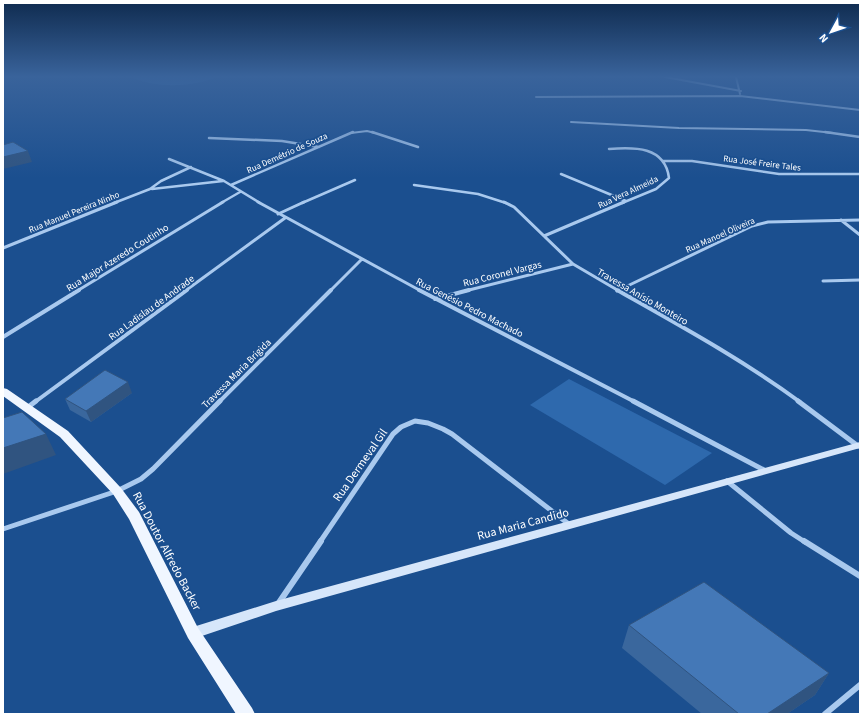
<svg xmlns="http://www.w3.org/2000/svg" width="863" height="717" font-family="'Source Sans 3',sans-serif">
	<rect width="100%" height="100%" fill="#1b4f8f"/>
	<path fill="#2e69ad" d="M130,77H217C190,88 156,88 130,77Z
		M569,379L712,453L665,485L530,405Z"/>
	<g fill="none" stroke-linecap="round" stroke-linejoin="round">
		<path stroke="#a9c9ee" stroke-width="2" d="M665,77L741,91
			M736,77L740,94
			M858,77L860,78
			M536,97L740,96L860,110
			M571,122L679,128L806,130L833,133
			M351,133L367,131L375,133"/>
		<path stroke="#a9c9ee" stroke-width="2.5" d="M372,132L418,147
			M825,132L860,137
			M209,138L282,141L319,147
			M609,149C634,147 665,146 669,178L656,189L622,203
			M169,159L224,181L260,203
			M663,161H692L779,174H860
			M561,174L626,201
			M231,185L353,132
			M414,185L478,194L506,203
			M152,189L223,181
			M114,203L150,189L161,181L191,167
			M221,203L240,192
			M302,203L355,180"/>
		<path stroke="#a9c9ee" stroke-width="3" d="M258,202L421,291
			M504,202L514,207L573,264L619,291
			M278,214L304,202
			M841,220L860,235
			M544,236L624,202
			M3,248L117,202
			M823,281L860,280
			M77,291L223,202
			M185,291L285,218
			M330,291L361,260
			M465,291L573,264
			M617,291L752,226L768,222L860,220"/>
		<path stroke="#a9c9ee" stroke-width="4" d="M419,290L635,402
			M617,290C679,325 743,360 800,402
			M435,299L469,290
			M3,337L79,290
			M35,402L187,290
			M219,402L331,290"/>
		<path stroke="#a9c9ee" stroke-width="5" d="M633,401L764,470
			M798,401L858,446
			M27,408L36,401
			M727,481L791,533L805,542
			M3,529L117,491L141,479L153,469L220,401
			M320,542L393,434L401,427L415,421L428,423L443,429L452,434L570,525"/>
		<path stroke="#a9c9ee" stroke-width="6" d="M804,541L860,576
			M278,604L321,541
			M825,714L860,685"/>
		<path fill="#d6e6fa" fill-rule="evenodd" d="M860,442V448L276,611L193,639L189,637L187,633L189,629L193,627L276,601Z"/>
		<path fill="#f0f6ff" fill-rule="evenodd" d="M3,388L7,389L68,431L121,488L139,512L198,628L252,708L255,714H236L188,638L129,519L113,494L60,437L3,396Z"/>
	</g>
	<path fill="#3a679d" d="M132,393L91,422L70,410L65,399Z
		M629,625L829,673L815,695L787,714H702L622,648Z"/>
	<path fill="#305480" d="M28,151L32,162L3,169V157Z
		M128,382L132,393L91,422L86,411Z
		M46,434L56,455L3,474V448Z
		M829,673L815,695L787,714H767Z"/>
	<path fill="#4478b7" stroke="#305480" d="M13,142L28,151L3,157V145Z
		M105,370L128,382L86,411L65,399Z
		M22,412L46,434L3,448V418Z
		M704,582L829,673L767,714H739L629,625Z"/>
	<linearGradient id="sky" x2="0" y2="1"><stop stop-color="#0f2b4f"/><stop offset="0.43" stop-color="#39639b"/><stop offset="1" stop-color="#39639b" stop-opacity="0"/></linearGradient>
	<rect width="863" height="178" fill="url(#sky)"/>
	<g text-anchor="middle" stroke-width="3.5" stroke-linejoin="round" paint-order="stroke">
		<g font-size="9" fill="#fff" stroke="#1b4f8f">
			<text transform="translate(287 153) rotate(-24)" y="3">Rua Demétrio de Souza</text>
			<text transform="translate(762 163) rotate(7)" y="3">Rua José Freire Tales</text>
			<text transform="translate(628 192) rotate(-25)" y="3">Rua Vera Almeida</text>
			<text transform="translate(74 212) rotate(-22)" y="3">Rua Manuel Pereira Ninho</text>
			<text transform="translate(720 235) rotate(-24)" y="3">Rua Manoel Oliveira</text>
		</g>
		<g font-size="10" fill="#fff" stroke="#1b4f8f">
			<text transform="translate(117 257) rotate(-32)" y="4">Rua Major Azeredo Coutinho</text>
			<text transform="translate(502 273) rotate(-14)" y="4">Rua Coronel Vargas</text>
			<text transform="translate(643 296) rotate(30)" y="4">Travessa Anísio Monteiro</text>
			<text transform="translate(151 307) rotate(-36)" y="4">Rua Ladislau de Andrade</text>
			<text transform="translate(470 307) rotate(27)" y="4">Rua Genésio Pedro Machado</text>
			<text transform="translate(236 373) rotate(-45)" y="4">Travessa Maria Brigida</text>
		</g>
		<g font-size="12" fill="#fff" stroke="#1b4f8f">
			<text transform="translate(360 465) rotate(-55)" y="4">Rua Dermeval Gil</text>
			<text transform="translate(523 524) rotate(-15)" y="4">Rua Maria Candido</text>
			<text transform="translate(167 551) rotate(62)" y="4">Rua Doutor Alfredo Backer</text>
		</g>
	</g>
	<rect width="863" height="717" fill="none" stroke="#ffffff" stroke-width="8"/>
	<g transform="translate(831 32) rotate(230)" stroke="#1b4f8f" stroke-width="3" paint-order="stroke">
	<path d="M0-3L7 15L0 10L-7 15Z" fill="#ffffff"/>
	<text y="-6" font-size="11" font-weight="bold" text-anchor="middle" fill="#ffffff">N</text>
	</g>
</svg>
